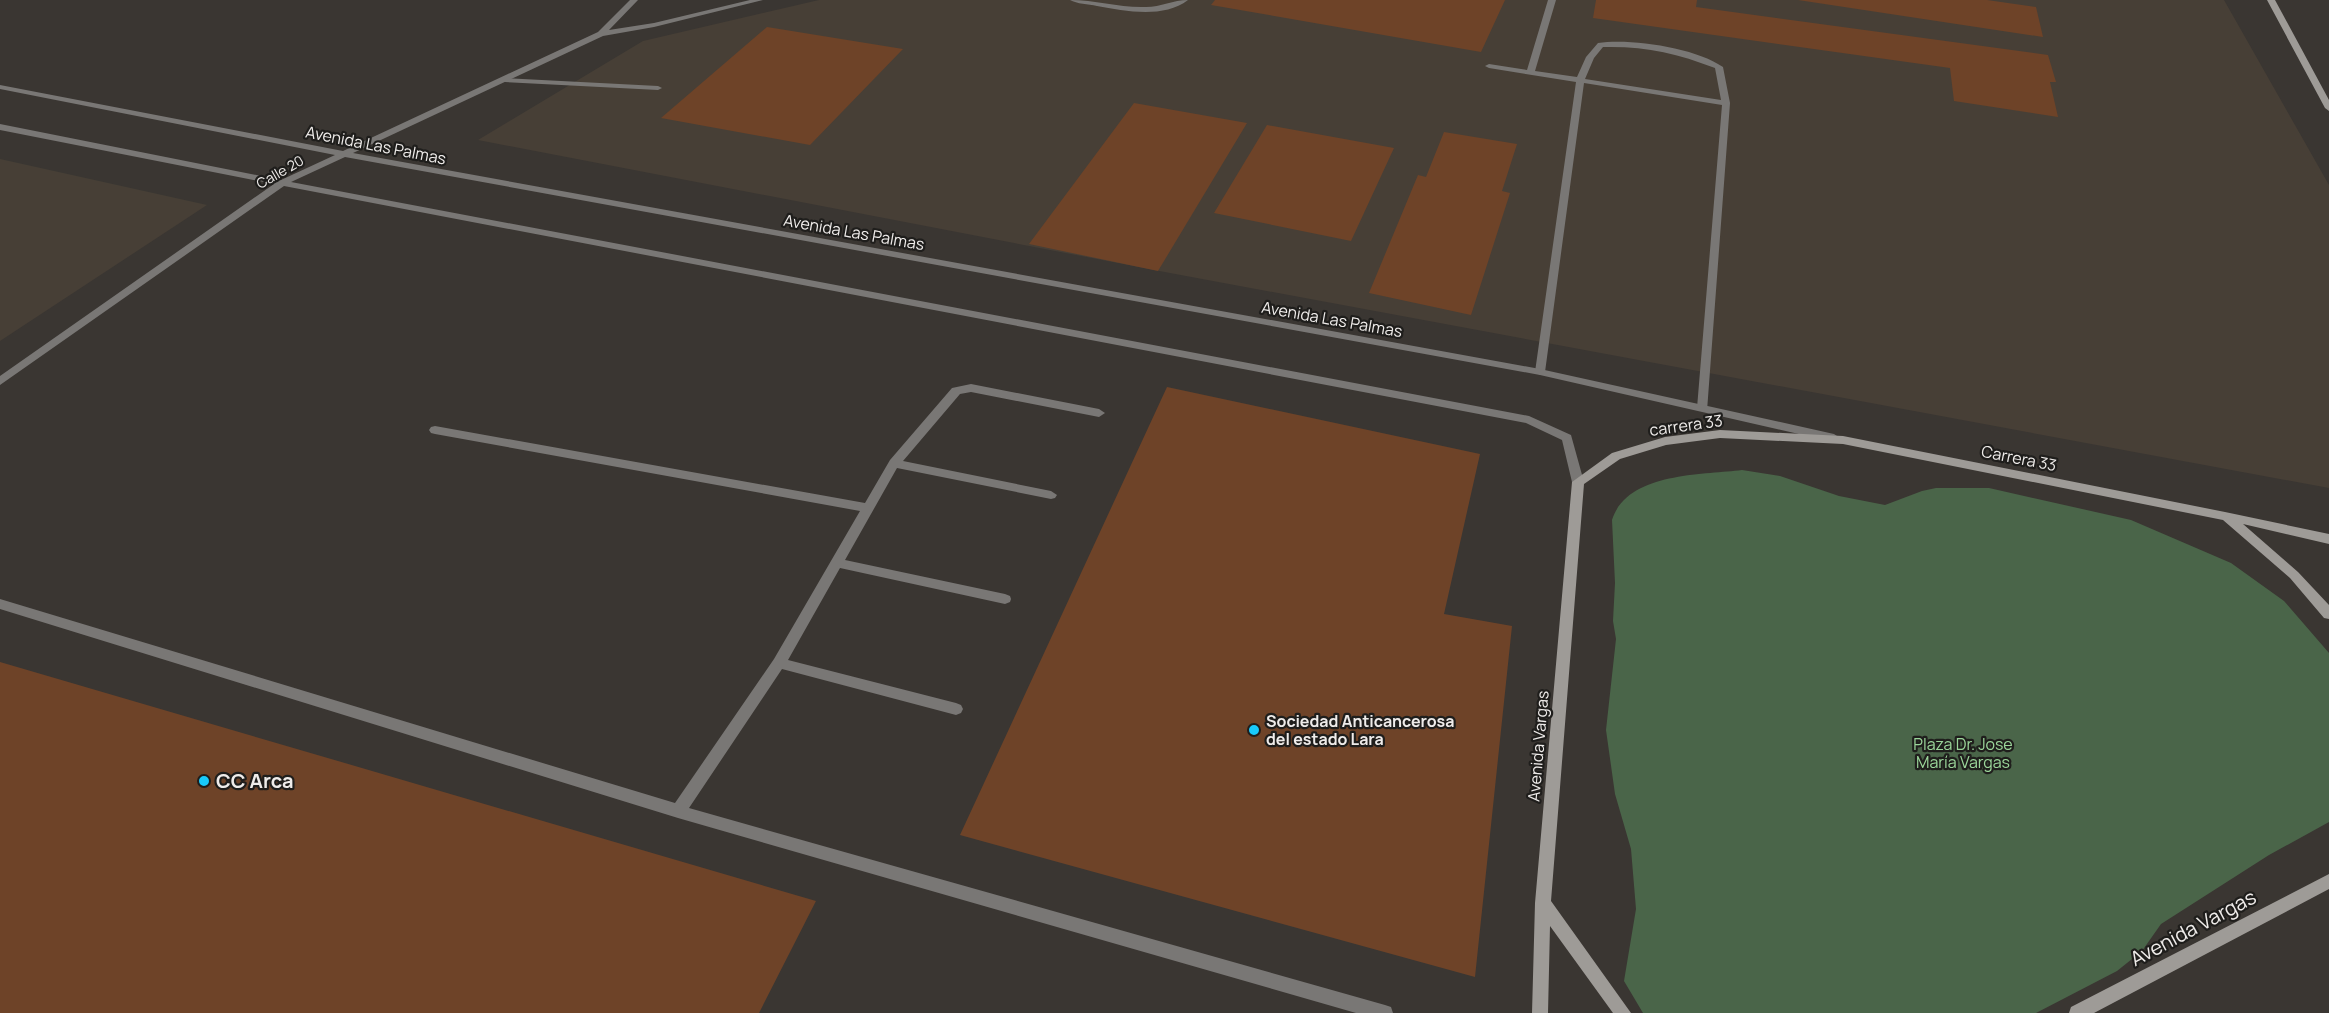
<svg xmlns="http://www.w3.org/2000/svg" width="2329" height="1013" font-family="Manrope,sans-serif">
	<rect width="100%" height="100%" fill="#3a3632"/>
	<path fill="#473f36" d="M819,0H2224L2329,185V488L1170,273L478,140L643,41Z
		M0,159L207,205L0,341Z"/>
	<path fill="#4a6549" d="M1742,470L1780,476L1839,496L1885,505L1922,491L1936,488H1989L2131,520L2231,563L2284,601L2329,653V822L2269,855L2161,924L2142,951L2117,971L2036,1013H1643L1624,981L1636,909L1631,849L1615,794L1606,730L1616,639L1613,621L1615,583L1612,520C1627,472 1703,475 1742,470Z"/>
	<path fill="#6e4328" d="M1215,0H1505L1481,52L1211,5Z
		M1596,0H1697L1696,7L2048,55L2056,82H2050L2058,117L1954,101L1950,68L1593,18Z
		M1798,0H1987L2036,7L2043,37Z
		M767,27L903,49L810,145L661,118Z
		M1134,103L1247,123L1158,271L1029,244Z
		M1267,125L1394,148L1351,241L1214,213Z
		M1444,132L1517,144L1502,191L1510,193L1471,315L1369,293L1418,175L1426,177Z
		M1167,387L1480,454L1444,614L1512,626L1475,977L960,835Z
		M0,662L816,901L759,1013H0Z"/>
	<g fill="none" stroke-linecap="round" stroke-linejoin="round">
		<path fill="#797775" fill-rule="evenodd" d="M1548,0H1556L1535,71L1577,77L1586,57L1598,43C1631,38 1696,48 1723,67L1730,103L1707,411H1699L1697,408L1722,105L1584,83L1545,372L1540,375L1535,372L1576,82L1489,68L1485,66L1489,64L1527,70ZM1603,47C1645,46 1676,53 1715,68L1721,100L1585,79L1594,58Z
			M502,78L658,86L662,88L658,90L505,82L501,80Z"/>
		<path fill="#797775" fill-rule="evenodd" d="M630,0H638L609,30L654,23L750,0H763L654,27L603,36L353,153L1540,369L1834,434L1840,438L1834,442L1540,375L345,157L291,182L1529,416L1571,435L1584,482L1578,486L1572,482L1562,440L1526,423L284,186L0,385V376L274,184L0,130V124L281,180L335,155L0,89V85L343,151L598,32Z
			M1070,0C1096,0 1120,8 1146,7C1161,7 1173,0 1188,0C1163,19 1125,11 1097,6C1088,4 1077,4 1070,0Z
			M971,384L1099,409L1105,413L1099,417L971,392L960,394L903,461L1051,491L1057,495L1055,498L1051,499L897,468L845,560L1005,594L1010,596L1011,599L1010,602L1005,604L840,568L788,660L956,703L961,705L963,709L961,713L956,715L782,669L689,808L1385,1005L1391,1007L1393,1013H1356L678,818L0,609V599L675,803L774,659L860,511L435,434L431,433L429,430L431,427L435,426L865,503L890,460L952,388Z"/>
		<path fill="#9e9b97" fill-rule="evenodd" d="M2267,0H2275L2329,100V111L2325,108Z
			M1720,430L1843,436L2225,512L2329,534V544L2243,524L2298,572L2329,605V619L2324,618L2290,578L2223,520L1843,444L1720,438L1666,445L1620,459L1584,484L1551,901L1631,1013H1613L1550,926L1548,1013H1532L1535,903L1572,482L1612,453L1665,437Z
			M2329,874V889L2094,1013H2069L2071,1007Z"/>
	</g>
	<g fill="#18cafb" stroke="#1f1e1c" stroke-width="2">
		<circle cx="1254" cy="730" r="6"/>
		<circle cx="204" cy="781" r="6"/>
	</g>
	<g text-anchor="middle" stroke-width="4.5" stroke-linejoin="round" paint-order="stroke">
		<g font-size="14" fill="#efecea" stroke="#1f1e1c">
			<text transform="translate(280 172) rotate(-30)" y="5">Calle 20</text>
		</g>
		<g font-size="16" fill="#efecea" stroke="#1f1e1c">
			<text transform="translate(376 145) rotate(11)" y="6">Avenida Las Palmas</text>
			<text transform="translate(854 232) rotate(10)" y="6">Avenida Las Palmas</text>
			<text transform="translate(1332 319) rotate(10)" y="6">Avenida Las Palmas</text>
			<text transform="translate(1686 425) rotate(-8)" y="6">carrera 33</text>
			<text transform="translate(2019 458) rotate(11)" y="6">Carrera 33</text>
			<text transform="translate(1538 746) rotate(-85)" y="6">Avenida Vargas</text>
		</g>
		<g font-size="16" font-weight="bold" fill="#efecea" stroke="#1f1e1c" text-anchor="start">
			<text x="1266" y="727">Sociedad Anticancerosa<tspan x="1266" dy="18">del estado Lara</tspan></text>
		</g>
		<g font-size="16" fill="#9bd69a" stroke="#1f1e1c">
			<text x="1963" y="750">Plaza Dr. Jose<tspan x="1963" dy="18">María Vargas</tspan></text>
		</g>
		<g font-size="20" font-weight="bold" fill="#efecea" stroke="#1f1e1c" text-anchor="start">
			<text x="216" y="788">CC Arca</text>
		</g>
		<g font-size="20" fill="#efecea" stroke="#1f1e1c">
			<text transform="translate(2193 928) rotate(-28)" y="7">Avenida Vargas</text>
		</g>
	</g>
</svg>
